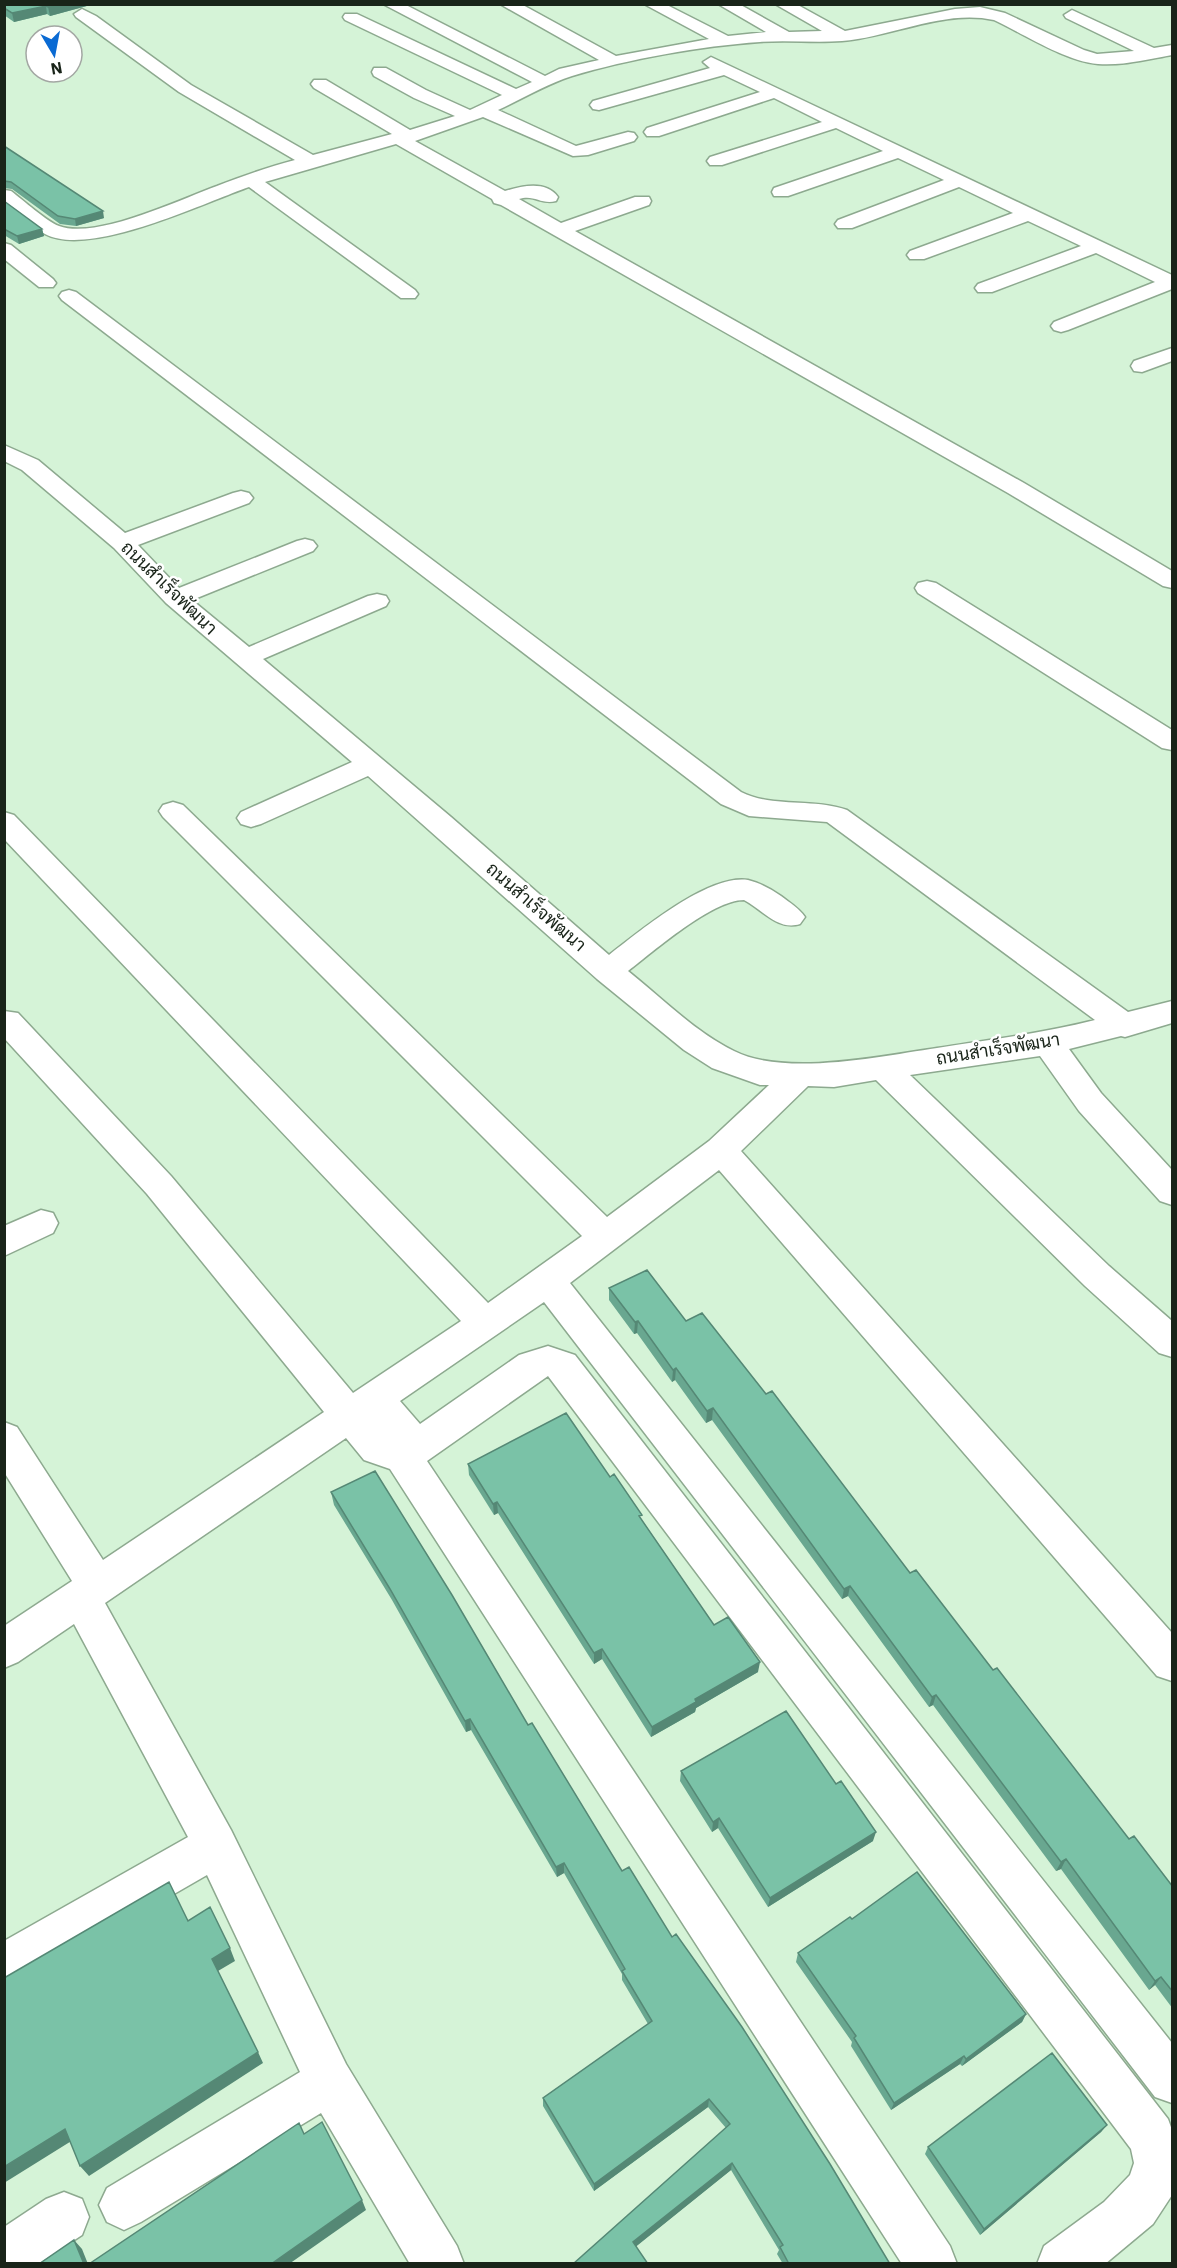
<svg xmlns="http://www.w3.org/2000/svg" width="1177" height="2268" font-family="'IBM Plex Sans',Sarabun,sans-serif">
	<rect width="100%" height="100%" fill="#d5f3d7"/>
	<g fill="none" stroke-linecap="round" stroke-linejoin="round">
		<defs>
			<path id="minor" d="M383,4H404L545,76L559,69L599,60L500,4H521L616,56L709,39L644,4H665L728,36L766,32L718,4H739L789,32L822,31L775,4H796L845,31L955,9L980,7L1005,13L1084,50L1097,54L1134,51L1066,18L1064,15L1072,10L1154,48L1172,45V55C1149,59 1122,66 1098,64C1065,61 1024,34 994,20C944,9 892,37 842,41C815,43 787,40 760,42C701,46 629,59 572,76C547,84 522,99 498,110L576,146L628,132L634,133L637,137L634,141L588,155L573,156L483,117L415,141L505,191C522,186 546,180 558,197L556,201C541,205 534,194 519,199L561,223L635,197H649L651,201L649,205L575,231L1024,483L1172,571V588L1163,586L1008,493L501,205L494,203L492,199L396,144L265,182L415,290L418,294L415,298H401L249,187C203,203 90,258 45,234C31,227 18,214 4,204V190L11,191C23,200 46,221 59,226C96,240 181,199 217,186C242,176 269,167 295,160L179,92L76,17L74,14L82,9L96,16L191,85L313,155L392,134L314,88L311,84L314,80H326L410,130L455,116L414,98L374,76L372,72L374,68H386L426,90L470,110L502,95L345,20L343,17L345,14H357L516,89L532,82Z
				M711,57L1172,275V289L1068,330L1061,332L1054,330L1051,326L1054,322L1155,282L1096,253L992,292H978L975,288L978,284L1081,246L1028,221L924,259H910L907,255L910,251L1013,213L959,187L852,228H838L835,224L838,220L944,180L898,158L788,196H774L772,192L774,188L883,151L836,128L722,165H710L707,161L710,157L822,122L774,98L659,136H647L644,132L647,128L760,92L724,75L599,110L593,109L590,105L593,101L710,68L703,62Z
				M4,243L11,245L53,279L56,283L53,287H39L4,259Z
				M69,290L76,292L741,792C773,808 813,798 847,810L1128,1012L1172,1001V1023L1125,1037L1121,1036L1069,1049L1101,1093L1172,1170V1205L1160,1201L1079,1111L1040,1056L910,1075L1109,1266L1172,1321V1357L1159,1353L1085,1286L876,1080L834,1087L808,1086L741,1151L1172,1633V1681L1157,1676L719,1170L570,1283L1172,2043V2103L1155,2097L544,1302L400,1401L420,1424L519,1355L548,1346L575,1355L1168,2119L1172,2130V2195L1153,2224L1105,2264H1037L1044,2246L1104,2202L1130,2175L1134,2163L1131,2149L548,1376L427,1461L950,2246L957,2264H902L390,1469L364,1460L346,1438L105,1603L231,1830L346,2064L457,2246L464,2264H410L321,2113L141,2222L124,2230L107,2222L99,2205L107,2188L300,2072L207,1875L23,1981L4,1987V1941L188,1837L74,1624L18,1662L4,1668V1626L72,1581L4,1472V1422L17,1427L103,1560L324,1412L147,1194L4,1038V1011L18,1013L171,1176L353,1393L461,1321L4,839V812L14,815L488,1303L582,1236L163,817L159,811L163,805L173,802L183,805L607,1217L709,1141L769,1085H760L712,1068L684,1050L597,979L368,776L261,824L251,827L241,824L237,818L241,812L352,762L166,603L114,548L22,470L4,461V445L38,460L125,533L233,493L241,491L249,493L253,498L249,503L138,545L179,588L297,541L305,539L313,541L317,546L313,551L192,600L249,647L368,596L377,594L386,596L389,601L386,606L263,659L451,817L609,955C640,931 708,874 748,880C760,883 771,889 781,896C790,903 799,908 805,917L800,924C778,931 763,910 744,900C712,900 654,951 628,971C662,998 695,1032 734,1051C785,1077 882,1056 937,1048C990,1040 1043,1033 1095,1020L827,822L749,816L721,804L62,300L59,296L62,292Z
				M1172,348V361L1142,372L1134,371L1131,366L1134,361Z
				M927,581L936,583L1172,730V750L1162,748L918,593L915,588L918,583Z
				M41,1210L53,1213L58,1223L53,1233L4,1256V1226Z
				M64,2192L82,2199L89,2217L82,2235L38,2264H4V2227L46,2199Z"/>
		</defs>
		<use href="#minor" stroke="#8da98f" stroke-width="3"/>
		<use href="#minor" fill="#fff" fill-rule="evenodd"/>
	</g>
	<path fill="#69a790" d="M4,4H94L50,16L47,14L14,22L4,15Z
		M4,146L104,218L76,226L60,224L12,189L4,188Z
		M4,201L42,229L44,236L19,244L4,235Z
		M609,1288L686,1321L766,1394L910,1573L993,1670L1129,1839L1173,1887V2009L1155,1985L1149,1990L1061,1869L1056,1871L933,1705L929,1707L848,1596L842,1599L712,1420L706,1423L675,1380L672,1382L637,1333L634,1334L609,1300Z
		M468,1464L610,1477L642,1520L714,1625L758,1672L696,1708L695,1712L651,1737L602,1659L594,1664L498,1513L494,1515L469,1475Z
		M331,1492L528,1725L622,1871L672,1937L890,2264H783L777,2254L779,2250L731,2170L636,2246L573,2264L726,2128L708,2107L594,2191L543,2106V2098L648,2024L622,1980V1974L564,1873L557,1877L471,1730L466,1732L392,1600L334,1505Z
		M681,1771L873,1841L768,1907L718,1828L712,1832L680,1781Z
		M852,1919L1026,2014L1022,2022L962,2066L960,2064L891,2110L851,2046L852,2042L796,1962L798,1953Z
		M1107,2125L1101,2132L980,2235L925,2154L928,2147Z"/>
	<path fill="#558875" d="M58,4H94L50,16L48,7Z
		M46,6L47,14L14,22L12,13Z
		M103,211L104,218L76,226L75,219Z
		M42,229L44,236L19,244L17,236Z
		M638,1321L637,1333L634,1334L635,1322Z
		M676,1368L675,1380L672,1382L673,1370Z
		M713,1408L712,1420L706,1423L707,1411Z
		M497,1502L498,1513L494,1515L493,1504Z
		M850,1586L848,1596L842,1599L844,1589Z
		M602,1649V1659L594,1664V1653Z
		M760,1662L758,1672L696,1708L695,1712L651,1737L652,1727L695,1699Z
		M936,1695L933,1705L929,1707L932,1697Z
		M470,1719L471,1730L466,1732L465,1721Z
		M719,1818L718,1828L712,1832L713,1822Z
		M876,1832L873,1841L768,1907L770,1898Z
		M1066,1859L1061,1869L1056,1871L1061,1862Z
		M564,1863V1873L557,1877L556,1867Z
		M230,1948L235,1961L218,1971L212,1959Z
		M1161,1977L1155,1985L1149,1990L1155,1981Z
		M1026,2014L1022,2022L962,2066L966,2059Z
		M258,2052L263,2063L89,2176L80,2166Z
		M964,2056L960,2064L891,2110L894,2103Z
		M709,2099L708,2107L594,2191V2184Z
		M1107,2125L1101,2132L980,2235L984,2229Z
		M65,2129L73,2140L4,2183V2167Z
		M732,2163L731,2170L633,2249V2242Z
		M362,2200L366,2210L289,2264H271Z
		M74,2240L82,2249L88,2264H84Z"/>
	<path fill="#7ac2a7" stroke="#558875" stroke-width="1.5" d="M4,4H58L48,7L46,6L12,13L4,8Z
		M4,146L103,211L75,219L58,216L11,182L4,181Z
		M4,201L42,229L17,236L4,229Z
		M647,1270L686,1321L702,1313L766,1394L772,1391L910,1573L916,1570L993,1670L997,1668L1129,1839L1134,1836L1173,1887V1992L1161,1977L1155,1981L1066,1859L1061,1862L936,1695L932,1697L850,1586L844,1589L713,1408L707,1411L676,1368L673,1370L638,1321L635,1322L609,1288Z
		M566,1413L610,1477L614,1474L642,1515L639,1516L714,1625L728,1617L760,1662L695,1699L696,1702L652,1727L602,1649L594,1653L497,1502L493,1504L468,1464Z
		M375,1471L452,1595L528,1725L532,1723L622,1871L629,1867L672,1937L676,1934L742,2027L830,2164L890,2264H789L780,2247L783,2245L732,2163L633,2242L648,2264H573L730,2124L709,2099L594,2184L543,2098L652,2021L622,1971L625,1969L564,1863L556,1867L470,1719L465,1721L390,1589L331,1492Z
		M786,1711L836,1784L841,1781L876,1832L770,1898L719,1818L713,1822L681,1771Z
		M917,1872L1026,2014L966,2059L964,2056L894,2103L854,2038L856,2036L798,1953L850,1917L852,1919Z
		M169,1882L188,1921L210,1907L230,1948L212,1959L258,2052L80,2166L65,2129L4,2167V1978Z
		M1052,2053L1107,2125L984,2229L928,2147Z
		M322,2122L362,2200L271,2264H89L299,2123L304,2134Z
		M74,2240L84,2264H39Z"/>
	<g text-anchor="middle" stroke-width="5" stroke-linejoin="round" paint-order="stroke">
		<g font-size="18" fill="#192419" stroke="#fff">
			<text transform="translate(169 588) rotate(44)" y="6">ถนนสำเร็จพัฒนา</text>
			<text transform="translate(536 907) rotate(41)" y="6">ถนนสำเร็จพัฒนา</text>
			<text transform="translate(998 1049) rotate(-9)" y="6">ถนนสำเร็จพัฒนา</text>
		</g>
	</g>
	<rect width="1177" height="2268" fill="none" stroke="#192419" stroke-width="12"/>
	<g transform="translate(54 54) rotate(170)"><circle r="28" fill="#ffffff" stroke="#a3a7a3" stroke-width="1.5"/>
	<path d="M0-4.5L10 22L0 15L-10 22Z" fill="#0a6ad3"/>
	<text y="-9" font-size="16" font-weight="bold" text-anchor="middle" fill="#192419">N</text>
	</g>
</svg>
